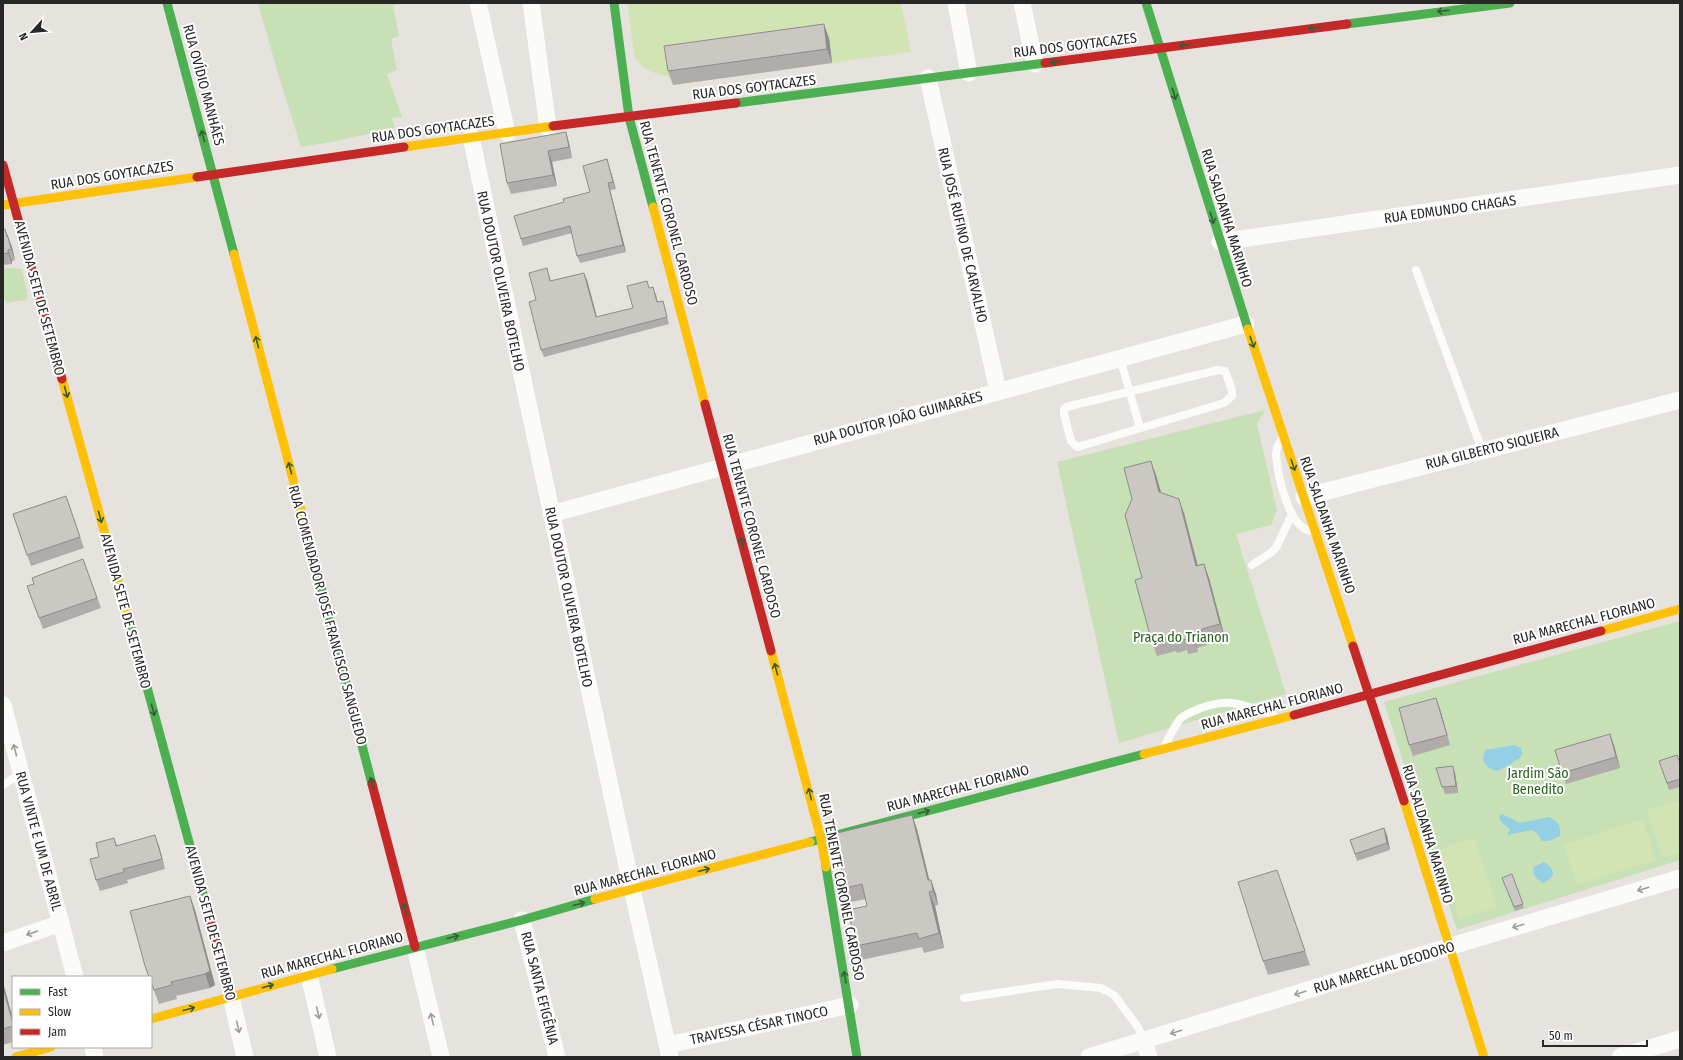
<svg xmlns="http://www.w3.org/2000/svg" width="1683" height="1060" font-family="'Fira Sans Condensed',sans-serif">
	<rect width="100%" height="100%" fill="#e6e2dd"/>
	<path fill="#c8e0b6" d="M258,3H408L393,5L399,36L391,39L397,70L387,74L402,117L392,118L395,128L336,141L301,147L280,80Z
		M10,268L22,269L28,297L26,300L6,303L3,294V269Z
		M1265,410L1257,424L1277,511L1271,525L1236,534L1286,694L1119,743L1057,462Z
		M1680,621V860L1457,930L1384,702Z"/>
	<path fill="#d2e4b4" d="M627,3H901L911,52L673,85L672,77C658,75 644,71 636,59C633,53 629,13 627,3Z
		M1680,800V853L1662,858L1647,810Z
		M1643,819L1655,860L1577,885L1564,844Z
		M1474,838L1497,907L1460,919L1437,850Z"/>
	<path fill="#93cfe5" d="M1515,745L1521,748L1522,754L1520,758C1509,763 1498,778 1486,765C1482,760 1483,756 1485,750Z
		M1502,814L1520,823L1549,817C1558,822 1561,825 1560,836L1549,841H1542L1537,833L1532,830L1507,835L1510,829L1501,822L1499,817Z
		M1544,862C1555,868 1557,878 1543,883L1536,878L1533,871L1534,867Z"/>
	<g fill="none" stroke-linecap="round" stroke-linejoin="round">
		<path stroke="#fbfbfa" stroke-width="8" d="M1416,270L1482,450
			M1120,358L1140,428
			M1218,370L1225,371L1232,390V396L1224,403L1081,446L1077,447L1071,441L1064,414V410L1066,407Z
			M1281,440L1277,448L1276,455C1278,474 1288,531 1313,531
			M1252,565L1272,552L1277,546L1292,514
			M1165,745C1170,736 1174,726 1181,718C1187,713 1194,711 1201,708C1232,697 1242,705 1273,715
			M3,785L21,773
			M964,998L1057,984L1101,988L1114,995L1138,1027L1144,1041"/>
		<path stroke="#fbfbfa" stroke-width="17" d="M478,3L507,133
			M531,3L548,128
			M956,3L969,73
			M1022,3L1035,64
			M928,78L998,391
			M471,137L632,889L670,1057
			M1220,242L1680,175
			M1304,497L1680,400
			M551,514L1246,324
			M3,705L75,977
			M522,920L557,1057
			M3,943L61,923
			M415,947L441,1057
			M309,975L328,1057
			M231,997L245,1057
			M1144,1041L1149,1057
			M668,1045L850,1005
			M93,1047L95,1057
			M1089,1057L1448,947L1680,878
			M1620,1057L1680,1039"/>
		<path stroke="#4caf50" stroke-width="9" d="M167,3L234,254
			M614,3L629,117L653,207
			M1146,3L1248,329
			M1347,24L1510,3
			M736,103L1045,63
			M311,548L372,784
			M128,617L209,916
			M810,842L1144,754
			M826,867L857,1057
			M332,969L522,920L595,899"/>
		<path stroke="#ffc107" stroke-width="9" d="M404,147L553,126
			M3,205L197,177
			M653,207L705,404
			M234,254L311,548
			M1248,329L1353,646
			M62,379L128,617
			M1601,631L1680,609
			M771,651L821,839L826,867
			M1144,754L1294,715
			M1404,801L1484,1057
			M595,899L810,842
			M151,1019L332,969
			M16,1057L51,1047"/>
		<path stroke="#c62828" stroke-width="9" d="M1045,63L1347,24
			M553,126L736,103
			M3,165L62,379
			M197,177L404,147
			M705,404L771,651
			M1353,646L1404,801
			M1294,715L1601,631
			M372,784L415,947
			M209,916L231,997"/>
	</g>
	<path fill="#afaca9" d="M829,38L832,63L673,85L668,71Z
		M566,132L569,143L572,158L552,162L557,186L511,194L507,183Z
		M607,159L616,189L610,190L626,252L580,263L577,256L572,233L523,246L521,239L590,192Z
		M3,229H5L12,247L15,260L12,261V264L3,265Z
		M547,268L551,281L587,280L597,317L633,308L650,288L656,294L658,302L663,301L665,308L669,324L544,357L541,350L536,300Z
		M1156,475L1161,493L1184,513L1198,565L1204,564L1209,578L1225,638L1207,643V645L1197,648L1198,652L1188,654L1187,650L1177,653L1176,651L1157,656L1152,642Z
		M66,496L84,548L31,566L13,514Z
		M83,559L101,608L43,629L27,586L34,584Z
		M1440,709L1450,745L1413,756L1409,745Z
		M1614,745L1620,768L1566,784L1562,773Z
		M1659,761L1680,762V787L1669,790Z
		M1436,768L1455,773L1458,793L1445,794Z
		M912,815L917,829L929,880L936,894L938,905L935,906L944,948L924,953L922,947L861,960L856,946L867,906L866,899L851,902L846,888Z
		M1387,835L1390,850L1357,861L1350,840Z
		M114,838L117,845L159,846L165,869L127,880L128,883L100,891L96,880L99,857Z
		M1512,874L1524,908L1515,911L1502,878Z
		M1282,884L1310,965L1268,975L1263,961Z
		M190,896L195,910L215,985L210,988L176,996L177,999L159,1004L151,983Z
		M3,983L13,1019V1042L3,1045Z"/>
	<path fill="#8e8c89" d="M824,24L829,38L832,63L827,49Z
		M566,132L569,143L572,158L569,147Z
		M548,151L552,162L557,186L553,175Z
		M607,159L609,166L616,189L613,182Z
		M608,183L610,190L626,252L623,245Z
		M5,229L12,247L15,260L7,237Z
		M8,250L12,261V264L8,253Z
		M584,273L587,280L599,325L596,317Z
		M1151,461L1156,475L1165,506L1159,492Z
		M1179,499L1184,513L1201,580L1196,566Z
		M1204,564L1209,578L1225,638L1220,624Z
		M1192,634L1197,648L1198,652L1193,638Z
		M1436,698L1440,709L1450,745L1447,735Z
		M1610,734L1614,745L1620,768L1616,757Z
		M1453,766L1455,773L1458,793L1456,786Z
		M912,815L917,829L932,891L928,880Z
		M1384,828L1387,835L1390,850L1387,843Z
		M155,835L159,846L165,869L162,859Z
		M931,880L936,894L938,905L933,891Z
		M929,892L935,906L944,948L939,933Z
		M190,896L195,910L215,985L210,988L205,974Z
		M3,983L13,1019V1024L3,987Z"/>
	<path fill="#cbc8c4" stroke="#8e8c89" d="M824,24L827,49L668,71L664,46Z
		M566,132L569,147L548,151L553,175L507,183L500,144Z
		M607,159L613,182L608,183L623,245L577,256L570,226L521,239L514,216L564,202L563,199L590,192L583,166Z
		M5,229L7,237H8L11,249L8,250V253L3,254V230Z
		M547,268L550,281L584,273L596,317L633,308L627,286L647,281L649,288L653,287L657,302L663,301L667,317L541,350L529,302L536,300L529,273Z
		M1151,461L1159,492L1179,499L1196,566L1204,564L1220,624L1202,629V631L1192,634L1193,638L1183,640L1182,636L1172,639L1171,637L1152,642L1135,580L1142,578L1125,515L1132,499L1124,468Z
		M66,496L80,537L27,555L13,514Z
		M83,559L97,598L39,618L27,586L34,584L32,578Z
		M1436,698L1447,735L1409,745L1399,708Z
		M1610,734L1616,757L1562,773L1555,750Z
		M1677,755L1680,763V779L1667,783L1659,761Z
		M1453,766L1456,786L1442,787L1436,768Z
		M912,815L928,880H931L933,891L929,892L939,933L919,939L917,933L856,946L848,910L867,906L862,884L846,888L833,834Z
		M1384,828L1387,843L1355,854L1350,840Z
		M155,835L162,859L123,869L124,872L96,880L90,859L99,857L96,843L114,838L116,846Z
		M1277,870L1305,951L1263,961L1238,882Z
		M1512,874L1523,904L1514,907L1502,878Z
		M190,896L210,971L205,974L171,982L172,985L154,990L151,982V977H149L145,966L130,911Z
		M3,987L13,1024V1026L3,1029Z"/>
	<defs><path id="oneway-shaft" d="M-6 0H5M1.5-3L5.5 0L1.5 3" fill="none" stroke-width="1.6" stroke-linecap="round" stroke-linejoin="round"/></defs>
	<g stroke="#365d37">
		<use href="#oneway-shaft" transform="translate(1443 11) rotate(173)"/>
		<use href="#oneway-shaft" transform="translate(1314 28) rotate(173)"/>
		<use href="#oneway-shaft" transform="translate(1185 45) rotate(173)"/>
		<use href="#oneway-shaft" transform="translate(1056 62) rotate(173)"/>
		<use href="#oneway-shaft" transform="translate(1174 94) rotate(73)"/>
		<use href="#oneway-shaft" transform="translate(203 136) rotate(-105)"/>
		<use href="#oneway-shaft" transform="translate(1212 218) rotate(73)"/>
		<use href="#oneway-shaft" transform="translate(257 342) rotate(-105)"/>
		<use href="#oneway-shaft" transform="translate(1252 342) rotate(71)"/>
		<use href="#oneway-shaft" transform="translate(66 392) rotate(75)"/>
		<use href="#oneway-shaft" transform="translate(1293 465) rotate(71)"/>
		<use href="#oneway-shaft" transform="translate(290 468) rotate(-105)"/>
		<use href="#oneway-shaft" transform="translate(100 517) rotate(75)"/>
		<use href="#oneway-shaft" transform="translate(742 543) rotate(-105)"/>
		<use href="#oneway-shaft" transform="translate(776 669) rotate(-105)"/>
		<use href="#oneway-shaft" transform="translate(153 710) rotate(75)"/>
		<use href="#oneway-shaft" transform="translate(372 783) rotate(-105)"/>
		<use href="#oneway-shaft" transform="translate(810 794) rotate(-104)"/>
		<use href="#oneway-shaft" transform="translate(924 812) rotate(-15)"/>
		<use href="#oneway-shaft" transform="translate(704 870) rotate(-15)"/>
		<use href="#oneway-shaft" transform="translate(579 904) rotate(-15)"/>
		<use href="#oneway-shaft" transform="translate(405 909) rotate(-105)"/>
		<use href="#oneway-shaft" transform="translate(453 937) rotate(-14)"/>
		<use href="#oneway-shaft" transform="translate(845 977) rotate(-100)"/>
		<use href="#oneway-shaft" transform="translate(268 986) rotate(-16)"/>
		<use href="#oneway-shaft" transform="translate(189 1009) rotate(-15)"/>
	</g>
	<g stroke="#9c9c9b">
		<use href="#oneway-shaft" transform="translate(15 750) rotate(-105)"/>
		<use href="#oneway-shaft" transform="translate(1643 889) rotate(163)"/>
		<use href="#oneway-shaft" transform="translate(1518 926) rotate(163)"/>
		<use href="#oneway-shaft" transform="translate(32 933) rotate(161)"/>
		<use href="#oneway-shaft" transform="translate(1300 993) rotate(163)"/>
		<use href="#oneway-shaft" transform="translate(318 1013) rotate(77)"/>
		<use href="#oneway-shaft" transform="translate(432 1019) rotate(-103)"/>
		<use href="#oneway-shaft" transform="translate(238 1027) rotate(77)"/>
		<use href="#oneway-shaft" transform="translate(1176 1032) rotate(163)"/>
	</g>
	<g text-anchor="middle" stroke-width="4" stroke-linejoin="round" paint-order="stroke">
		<g font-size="14" fill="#272727" stroke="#fff">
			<text transform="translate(1075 45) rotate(-7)" y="5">RUA DOS GOYTACAZES</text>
			<text transform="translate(204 85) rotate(75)" y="5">RUA OVÍDIO MANHÃES</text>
			<text transform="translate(754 87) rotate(-7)" y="5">RUA DOS GOYTACAZES</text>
			<text transform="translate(433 129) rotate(-8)" y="5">RUA DOS GOYTACAZES</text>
			<text transform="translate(112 175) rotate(-9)" y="5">RUA DOS GOYTACAZES</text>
			<text transform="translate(1450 209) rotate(-8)" y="5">RUA EDMUNDO CHAGAS</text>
			<text transform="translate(669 213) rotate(75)" y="5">RUA TENENTE CORONEL CARDOSO</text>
			<text transform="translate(1227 218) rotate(73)" y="5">RUA SALDANHA MARINHO</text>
			<text transform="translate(963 235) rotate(77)" y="5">RUA JOSÉ RUFINO DE CARVALHO</text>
			<text transform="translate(501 281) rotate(78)" y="5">RUA DOUTOR OLIVEIRA BOTELHO</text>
			<text transform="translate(40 298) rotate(75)" y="5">AVENIDA SETE DE SETEMBRO</text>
			<text transform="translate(898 418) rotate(-15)" y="5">RUA DOUTOR JOÃO GUIMARÃES</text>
			<text transform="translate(1492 448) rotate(-14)" y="5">RUA GILBERTO SIQUEIRA</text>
			<text transform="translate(1328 525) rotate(71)" y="5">RUA SALDANHA MARINHO</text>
			<text transform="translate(752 526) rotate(75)" y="5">RUA TENENTE CORONEL CARDOSO</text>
			<text transform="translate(569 597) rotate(78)" y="5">RUA DOUTOR OLIVEIRA BOTELHO</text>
			<text transform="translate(126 611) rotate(75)" y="5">AVENIDA SETE DE SETEMBRO</text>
			<text transform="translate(328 615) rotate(75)" y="5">RUA COMENDADOR JOSÉ FRANCISCO SANGUEDO</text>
			<text transform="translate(1584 621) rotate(-15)" y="5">RUA MARECHAL FLORIANO</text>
			<text transform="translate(1272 706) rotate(-15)" y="5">RUA MARECHAL FLORIANO</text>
			<text transform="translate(958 788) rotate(-15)" y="5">RUA MARECHAL FLORIANO</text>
			<text transform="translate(1428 834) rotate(73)" y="5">RUA SALDANHA MARINHO</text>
			<text transform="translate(39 841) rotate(75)" y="5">RUA VINTE E UM DE ABRIL</text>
			<text transform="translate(645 872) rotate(-15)" y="5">RUA MARECHAL FLORIANO</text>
			<text transform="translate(842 887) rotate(79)" y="5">RUA TENENTE CORONEL CARDOSO</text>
			<text transform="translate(211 923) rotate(75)" y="5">AVENIDA SETE DE SETEMBRO</text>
			<text transform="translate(332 955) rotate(-15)" y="5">RUA MARECHAL FLORIANO</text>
			<text transform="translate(1384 967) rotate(-17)" y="5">RUA MARECHAL DEODORO</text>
			<text transform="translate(540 988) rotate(76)" y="5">RUA SANTA EFIGÊNIA</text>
			<text transform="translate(759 1025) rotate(-12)" y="5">TRAVESSA CÉSAR TINOCO</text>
		</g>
		<g font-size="14" fill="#29601c" stroke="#fff">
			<text x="1181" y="642">Praça do Trianon</text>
			<text x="1538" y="778">Jardim São<tspan x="1538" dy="16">Benedito</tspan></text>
		</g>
	</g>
	<rect width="1683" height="1060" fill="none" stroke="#272727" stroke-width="8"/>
	<rect x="12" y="976" width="140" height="72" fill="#ffffff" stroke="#a9a9a9"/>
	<rect x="20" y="989" width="20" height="6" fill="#4caf50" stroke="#a9a9a9"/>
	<text x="48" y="996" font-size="12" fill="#272727">Fast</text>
	<rect x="20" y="1009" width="20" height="6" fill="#ffc107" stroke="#a9a9a9"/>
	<text x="48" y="1016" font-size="12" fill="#272727">Slow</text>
	<rect x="20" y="1029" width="20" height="6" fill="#c62828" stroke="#a9a9a9"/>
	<text x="48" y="1036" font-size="12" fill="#272727">Jam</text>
	<g transform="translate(32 32) rotate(243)" stroke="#ffffff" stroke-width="3" paint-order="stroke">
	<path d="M0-3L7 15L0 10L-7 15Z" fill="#272727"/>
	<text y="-6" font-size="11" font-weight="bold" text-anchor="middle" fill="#272727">N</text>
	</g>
	<path d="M1543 1040v6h104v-6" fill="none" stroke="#272727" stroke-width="2"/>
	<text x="1549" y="1040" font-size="12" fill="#272727" stroke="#ffffff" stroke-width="3" paint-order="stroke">50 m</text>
</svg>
